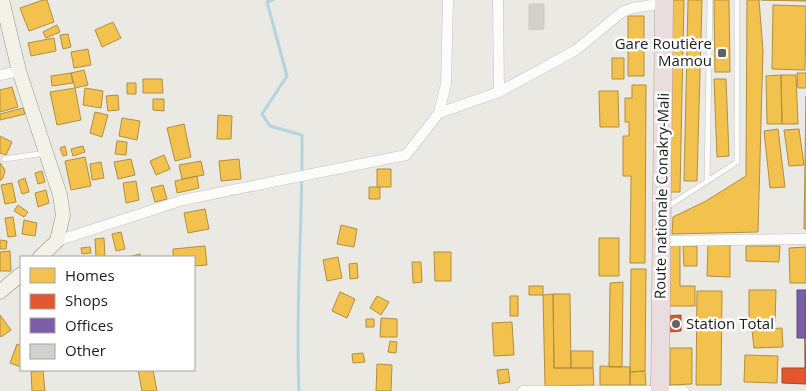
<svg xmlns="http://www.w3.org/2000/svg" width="806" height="391" font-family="'Open Sans',sans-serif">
	<rect width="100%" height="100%" fill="#eae9e3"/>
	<path fill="#f2c14e" stroke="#b28f3f" d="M43,0H47L54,22L29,31L20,8Z
		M668,0H684L680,192H667Z
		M688,0H702L697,181H684Z
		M714,0H729L730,72H715Z
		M747,0H759L763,50L758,232L672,234L673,217L706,201L746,176Z
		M761,0H806V1Z
		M773,5L806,6L805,70L772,69Z
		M628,16H644V76H628Z
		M113,22L121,38L102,47L95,30Z
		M57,25L60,32L46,38L43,32Z
		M68,34L71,47L63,49L60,35Z
		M54,38L56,51L31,56L28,43Z
		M88,49L91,65L74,68L71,52Z
		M612,58H624V79H612Z
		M84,70L88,85L75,88L71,73Z
		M71,73L73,83L52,86L51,76Z
		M797,73H806V88H798Z
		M781,75H796L798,124H782Z
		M781,75L782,124H767L766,76Z
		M143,79H162L163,93H143Z
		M714,79H726L729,156L717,157Z
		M127,83H136V94H127Z
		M632,85H646L645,263H630L631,176H623V136H629V122H625V98H632Z
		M12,87L18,107L0,112V90Z
		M75,88L81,120L57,125L50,92Z
		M85,88L103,91L101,108L83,105Z
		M599,91H618L619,127H600Z
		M118,95L119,110L108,111L106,96Z
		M806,96V229H804Z
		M153,99H164V111L153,110Z
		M23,108L25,114L0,120V114Z
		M95,112L108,115L102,137L90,133Z
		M218,115L232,116L231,139H217Z
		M122,118L140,121L137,140L119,136Z
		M184,124L191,157L175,161L167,128Z
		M778,129L785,187L770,188L764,131Z
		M799,129L804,165L789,166L784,130Z
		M0,136L12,142L6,155L0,153Z
		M117,141L127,142L126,155L115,154Z
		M65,146L67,155L63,156L60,148Z
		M83,146L85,152L73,156L71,149Z
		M164,155L170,169L156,175L150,161Z
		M85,157L91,186L71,190L65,161Z
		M131,159L135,175L118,179L114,162Z
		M239,159L241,179L221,181L219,161Z
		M201,161L204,175L182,179L179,165Z
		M101,162L104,178L92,180L90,164Z
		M0,163L5,170L3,178L0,181Z
		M377,169H391V187H377Z
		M42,171L45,182L38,184L35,173Z
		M197,176L199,188L177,193L175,181Z
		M25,178L29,192L22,194L18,181Z
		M136,181L139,200L126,203L123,183Z
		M12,183L16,202L5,204L1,185Z
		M163,185L167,199L155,202L151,188Z
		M369,187H380V199H369Z
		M46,190L49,203L38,207L35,193Z
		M18,205L28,212L24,217L14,211Z
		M205,209L209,229L188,233L184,213Z
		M13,217L16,236L8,237L5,218Z
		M24,220L37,223L35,236L22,234Z
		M341,225L357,229L354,247L337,244Z
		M121,232L125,249L116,251L112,234Z
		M104,238L105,257H96L95,239Z
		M599,238H619V276H599Z
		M0,240L7,241L6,249H0Z
		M667,245H680V286H695V306H667Z
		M708,245H730V277L707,276Z
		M205,246L207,265L194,266V257H173V249Z
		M683,246H697V266H684Z
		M746,246H780L779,262L746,261Z
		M90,247L91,253L82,254L81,248Z
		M806,247V283H790L789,248Z
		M10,251L11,271H0V252Z
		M434,252H451V281H435Z
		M140,254L141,257H129Z
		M338,257L342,278L327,281L323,260Z
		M412,262H421L422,282L413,283Z
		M357,263L358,278L350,279L349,264Z
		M631,269H646L645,371L630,372Z
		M623,282L622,367H609L610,283Z
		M529,286H543V295H529Z
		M749,290H776L775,322H749Z
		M697,291H722L721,385H696Z
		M340,292L355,299L347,318L332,311Z
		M553,294H570L571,368H554Z
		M553,294L554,368H593L594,385L545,386L543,295Z
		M377,296L389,302L381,315L370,308Z
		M510,296H518V316H510Z
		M0,315L11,330L1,337L0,335Z
		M381,318L397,319V337H380Z
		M366,319H374V327H366Z
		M512,322L514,355L494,356L492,323Z
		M782,328L783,347L754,348L752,330Z
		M390,341L397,342L396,353L388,352Z
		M17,344L21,346V367L10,363Z
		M670,348H692V384L670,385Z
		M571,351H593V368H571Z
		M363,353L365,362L353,363L352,354Z
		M745,355L778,356L777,383L744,382Z
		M377,364L392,365L391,391H376Z
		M600,366L630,367V385H600Z
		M508,369L510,382L499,384L497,370Z
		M138,370H153L157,391H142Z
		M43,371L45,391H32L31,372Z
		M645,371L646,385H630V372Z"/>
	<path fill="#e4572e" stroke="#a84528" d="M681,315V331L668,332V316Z
		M805,338L806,384L782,383V368H805Z"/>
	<path fill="#7b5ea7" stroke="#5e4a7d" d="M797,290H806V338H797Z"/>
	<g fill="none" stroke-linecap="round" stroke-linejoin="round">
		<path stroke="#b4d4e0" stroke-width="3" d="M273,0L267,2L287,76L262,114L270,126L302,135C303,221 295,306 299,391"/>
	</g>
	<path fill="#d2d0cc" stroke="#cdcac4" d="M529,4H544V29L529,30Z"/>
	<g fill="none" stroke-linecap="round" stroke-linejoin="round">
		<defs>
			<path id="lane" d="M4,159L46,153
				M707,181L710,0
				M667,207L737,162V0"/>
			<path id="street" d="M498,0L499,92
				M0,75L19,71
				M439,113L499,92L576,50L622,12L633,8L664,3
				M57,241L183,200L406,155L439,113L446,84L448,0
				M662,241L806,239
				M523,391H684"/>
			<path id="secondary" d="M2,0L19,71L60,195L63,215L57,241L40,257
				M0,292L21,274"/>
			<path id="highway" d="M660,391L664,0"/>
		</defs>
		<use href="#lane" stroke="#c2c2bf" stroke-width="6"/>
		<use href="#street" stroke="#c2c2bf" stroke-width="11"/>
		<use href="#secondary" stroke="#90947b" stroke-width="15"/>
		<use href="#highway" stroke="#c09aa2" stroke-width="19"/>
		<use href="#lane" stroke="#fcfcfb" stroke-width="5"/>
		<use href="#street" stroke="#fcfcfb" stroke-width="10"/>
		<use href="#secondary" stroke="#f2f2e8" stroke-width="14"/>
		<use href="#highway" stroke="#e9dddd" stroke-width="18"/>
	</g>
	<g fill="#636361" stroke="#fff" stroke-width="2">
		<rect x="717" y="48" width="10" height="10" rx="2.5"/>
		<circle cx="676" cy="324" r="5"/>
	</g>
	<g text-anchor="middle" stroke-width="5" stroke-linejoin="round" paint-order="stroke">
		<g font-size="15" fill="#1b1b1b" stroke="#fff" text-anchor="end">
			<text x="712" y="49">Gare Routière<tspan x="712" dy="17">Mamou</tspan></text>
			<text x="686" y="329" text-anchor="start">Station Total</text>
		</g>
		<g font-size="15" fill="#1b1b1b" stroke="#fff">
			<text transform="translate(662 196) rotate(-89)" y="5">Route nationale Conakry-Mali</text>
		</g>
	</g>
	<rect x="20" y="256" width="175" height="115" fill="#ffffff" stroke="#a4a4a4"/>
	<rect x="30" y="268" width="25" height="15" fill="#f2c14e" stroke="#a4a4a4"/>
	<text x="65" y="281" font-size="15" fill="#1b1b1b">Homes</text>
	<rect x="30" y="294" width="25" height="15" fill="#e4572e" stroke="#a4a4a4"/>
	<text x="65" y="306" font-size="15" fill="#1b1b1b">Shops</text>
	<rect x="30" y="318" width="25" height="15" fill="#7b5ea7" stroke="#a4a4a4"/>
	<text x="65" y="331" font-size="15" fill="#1b1b1b">Offices</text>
	<rect x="30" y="344" width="25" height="15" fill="#d2d0cc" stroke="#a4a4a4"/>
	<text x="65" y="356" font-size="15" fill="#1b1b1b">Other</text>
</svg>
